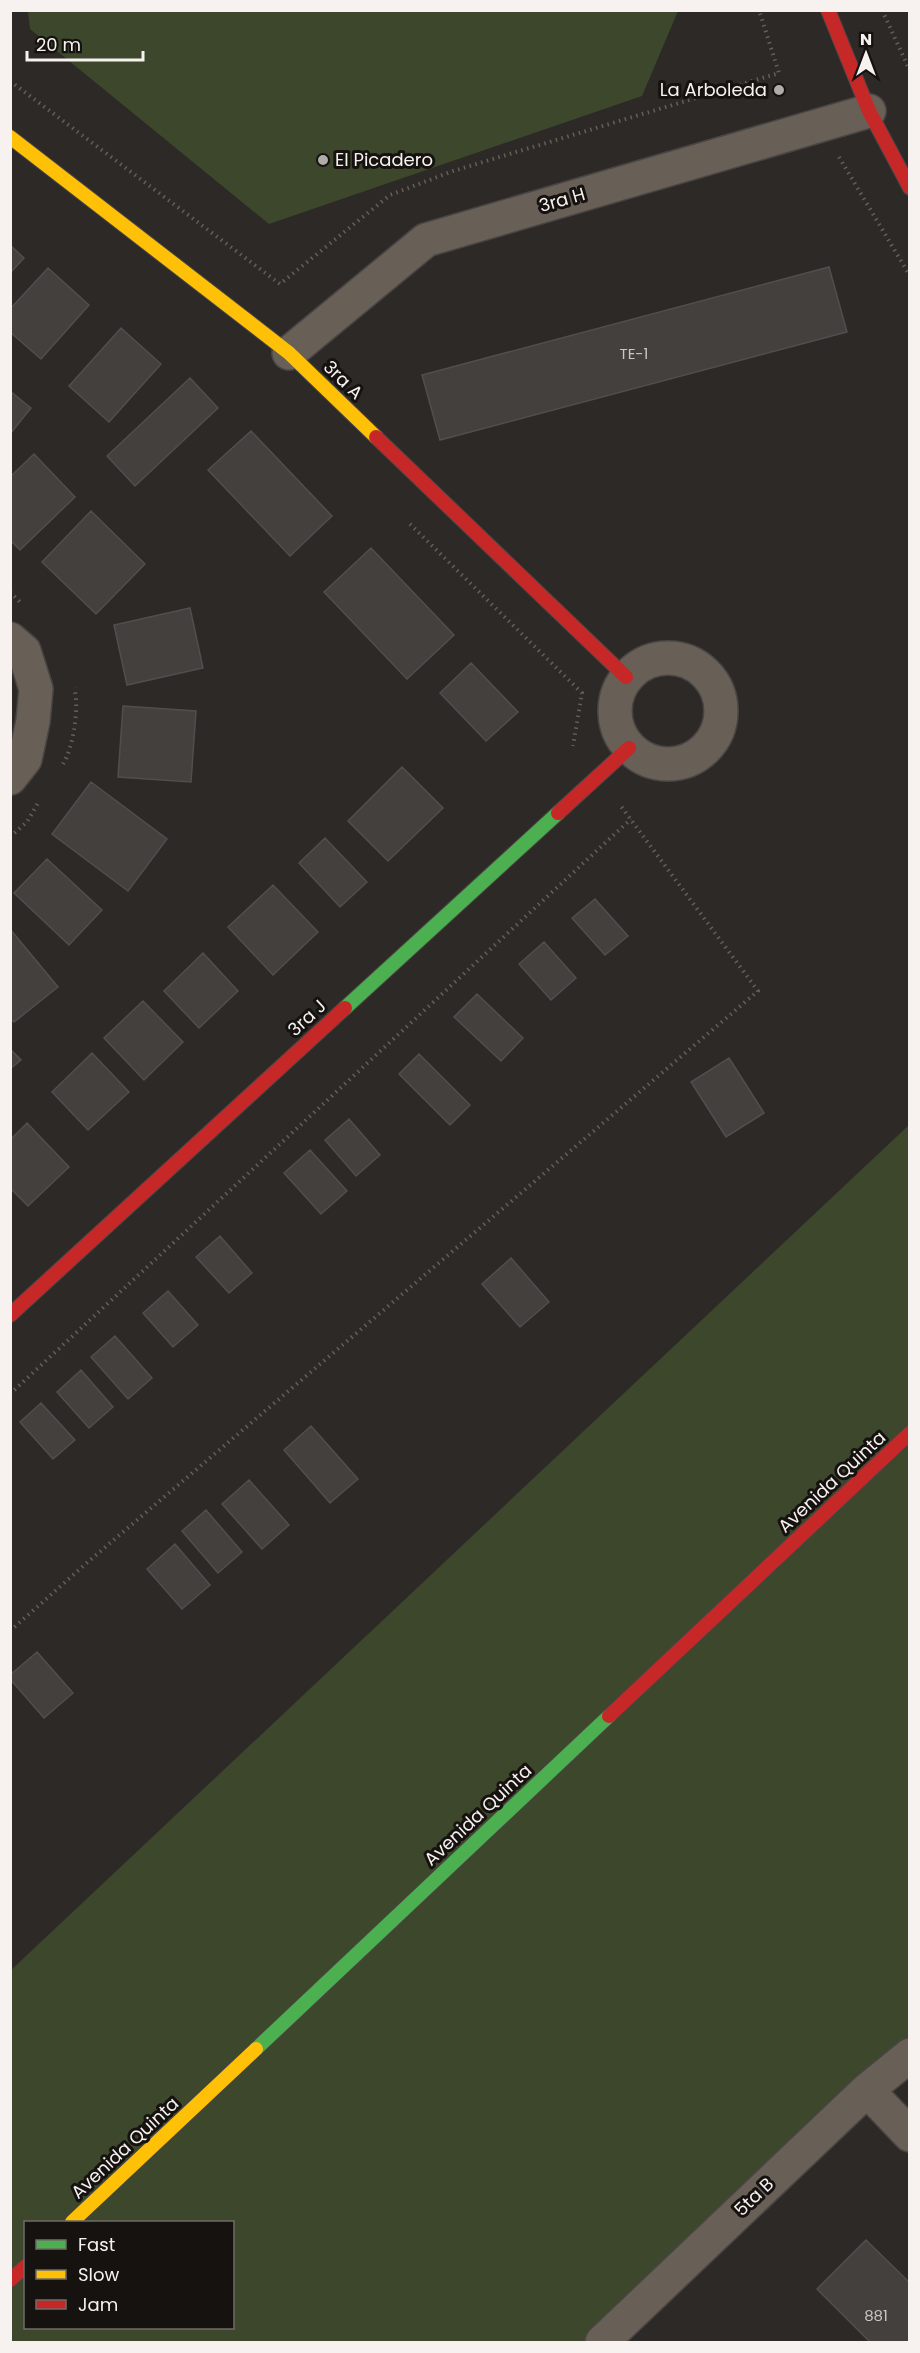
<svg xmlns="http://www.w3.org/2000/svg" width="920" height="2353" font-family="Poppins,sans-serif">
	<rect width="100%" height="100%" fill="#2d2927"/>
	<path fill="#3d472b" fill-rule="evenodd" d="M28,11V10L678,11L642,96L269,224L30,29Z
		M909,1125V2055L602,2342H11L10,1971ZM26,2222H232V2328H26Z"/>
	<path fill="#43403e" stroke="#524e4d" stroke-width="1.5" d="M10,245L24,258L10,273Z
		M829,267L847,332L440,440L422,375Z
		M48,268L89,305L41,359L10,332V309Z
		M121,328L161,364L109,422L69,386Z
		M190,378L218,408L135,486L107,456Z
		M10,391L31,408L10,434Z
		M251,431L332,516L290,556L208,470Z
		M34,454L75,497L20,550L10,540V477Z
		M91,511L145,564L96,614L42,562Z
		M371,548L454,635L407,679L324,592Z
		M190,608L203,668L127,685L114,625Z
		M471,663L518,712L486,741L440,693Z
		M123,706L196,711L191,782L118,777Z
		M402,767L443,808L388,861L348,821Z
		M91,782L167,839L128,891L52,834Z
		M325,838L367,882L340,907L299,863Z
		M47,859L102,910L69,945L14,893Z
		M273,885L318,932L273,975L228,927Z
		M595,899L628,936L605,955L572,918Z
		M10,929L58,987L14,1022L10,1018Z
		M544,942L576,978L551,1000L519,964Z
		M203,953L238,991L199,1028L164,991Z
		M477,994L523,1038L501,1061L454,1017Z
		M143,1001L183,1042L144,1080L104,1038Z
		M10,1049L21,1060L10,1069Z
		M92,1053L129,1092L88,1130L52,1092Z
		M419,1054L470,1105L450,1125L399,1074Z
		M729,1058L764,1113L726,1137L691,1082Z
		M349,1119L380,1155L356,1176L325,1140Z
		M27,1123L69,1167L28,1206L10,1188V1140Z
		M310,1150L347,1191L321,1214L284,1173Z
		M220,1236L252,1273L229,1293L196,1257Z
		M511,1258L549,1302L520,1327L482,1284Z
		M168,1291L198,1325L173,1347L143,1313Z
		M115,1336L152,1378L128,1399L91,1357Z
		M81,1370L113,1407L89,1428L57,1392Z
		M41,1403L75,1440L53,1459L20,1422Z
		M311,1426L358,1479L330,1503L284,1450Z
		M249,1480L289,1525L262,1549L222,1504Z
		M206,1510L242,1552L218,1573L182,1531Z
		M175,1544L210,1585L182,1609L147,1569Z
		M37,1652L73,1693L44,1718L10,1679V1675Z
		M866,2240L910,2283V2342H870L817,2289Z"/>
	<g fill="none" stroke-linecap="round" stroke-linejoin="round">
		<defs>
			<path id="street" d="M289,353L426,240L869,111
				M10,639L24,651L36,689L33,721L25,759L10,778
				M615 711a53 53 0 1 1 106 0a53 53 0 1 1-106 0Z
				M867,2090L910,2135
				M602,2342L867,2090L910,2055"/>
			<path id="fast" d="M345,1008L558,813
				M256,2049L609,1716"/>
			<path id="slow" d="M10,137L289,353L376,437
				M72,2222L256,2049"/>
			<path id="jam" d="M828,10L869,111L910,188
				M376,437L626,677
				M558,813L629,748
				M10,1315L345,1008
				M609,1716L910,1433
				M10,2280L26,2266"/>
		</defs>
		<use href="#street" stroke="#484544" stroke-width="36"/>
		<use href="#fast" stroke="#484544" stroke-width="16"/>
		<use href="#slow" stroke="#484544" stroke-width="16"/>
		<use href="#jam" stroke="#484544" stroke-width="16"/>
		<path stroke="#655f5a" stroke-width="4" stroke-dasharray="1.5 4.5" stroke-linecap="butt" d="M882,10L910,71
			M10,81L280,284L390,195L453,171L779,73L759,10
			M839,157L910,276
			M410,524L582,693L573,746
			M10,592L22,604
			M63,764C73,749 80,705 74,688
			M10,837L27,822L38,803
			M10,1394L631,819
			M10,1631L89,1561L758,991L620,805"/>
		<use href="#street" stroke="#685f57" stroke-width="33"/>
		<use href="#fast" stroke="#4caf50" stroke-width="14"/>
		<use href="#slow" stroke="#ffc107" stroke-width="14"/>
		<use href="#jam" stroke="#c62828" stroke-width="14"/>
	</g>
	<g fill="#b0acaa" stroke="#151210" stroke-width="2">
		<circle cx="779" cy="90" r="6"/>
		<circle cx="323" cy="160" r="6"/>
	</g>
	<g text-anchor="middle" stroke-width="6" stroke-linejoin="round" paint-order="stroke">
		<g font-size="15" fill="#cac6c4">
			<text x="634" y="359">TE-1</text>
			<text x="876" y="2321">881</text>
		</g>
		<g font-size="18" fill="#f7f2f0" stroke="#151210" text-anchor="end">
			<text x="767" y="96">La Arboleda</text>
			<text x="335" y="166" text-anchor="start">El Picadero</text>
		</g>
		<g font-size="18" fill="#f7f2f0" stroke="#151210">
			<text transform="translate(562 200) rotate(-16)" y="6">3ra H</text>
			<text transform="translate(343 380) rotate(44)" y="6">3ra A</text>
			<text transform="translate(307 1018) rotate(-43)" y="6">3ra J</text>
			<text transform="translate(832 1482) rotate(-43)" y="6">Avenida Quinta</text>
			<text transform="translate(478 1815) rotate(-43)" y="6">Avenida Quinta</text>
			<text transform="translate(125 2148) rotate(-43)" y="6">Avenida Quinta</text>
			<text transform="translate(754 2197) rotate(-44)" y="6">5ta B</text>
		</g>
	</g>
	<rect width="920" height="2353" fill="none" stroke="#f7f2f0" stroke-width="24"/>
	<rect x="24" y="2221" width="210" height="108" fill="#151210" stroke="#6f6c6a" stroke-width="1.5"/>
	<rect x="36" y="2240" width="30" height="9" fill="#4caf50" stroke="#6f6c6a" stroke-width="1.5"/>
	<text x="78" y="2251" font-size="18" fill="#f7f2f0">Fast</text>
	<rect x="36" y="2270" width="30" height="9" fill="#ffc107" stroke="#6f6c6a" stroke-width="1.5"/>
	<text x="78" y="2281" font-size="18" fill="#f7f2f0">Slow</text>
	<rect x="36" y="2300" width="30" height="9" fill="#c62828" stroke="#6f6c6a" stroke-width="1.5"/>
	<text x="78" y="2311" font-size="18" fill="#f7f2f0">Jam</text>
	<g transform="translate(866 54)" stroke="#151210" stroke-width="4.5" paint-order="stroke">
	<path d="M0-4.5L10 22L0 15L-10 22Z" fill="#f7f2f0"/>
	<text y="-9" font-size="16" font-weight="bold" text-anchor="middle" fill="#f7f2f0">N</text>
	</g>
	<path d="M27 51v9h116v-9" fill="none" stroke="#f7f2f0" stroke-width="3"/>
	<text x="36" y="51" font-size="18" fill="#f7f2f0" stroke="#151210" stroke-width="4.5" paint-order="stroke">20 m</text>
</svg>
